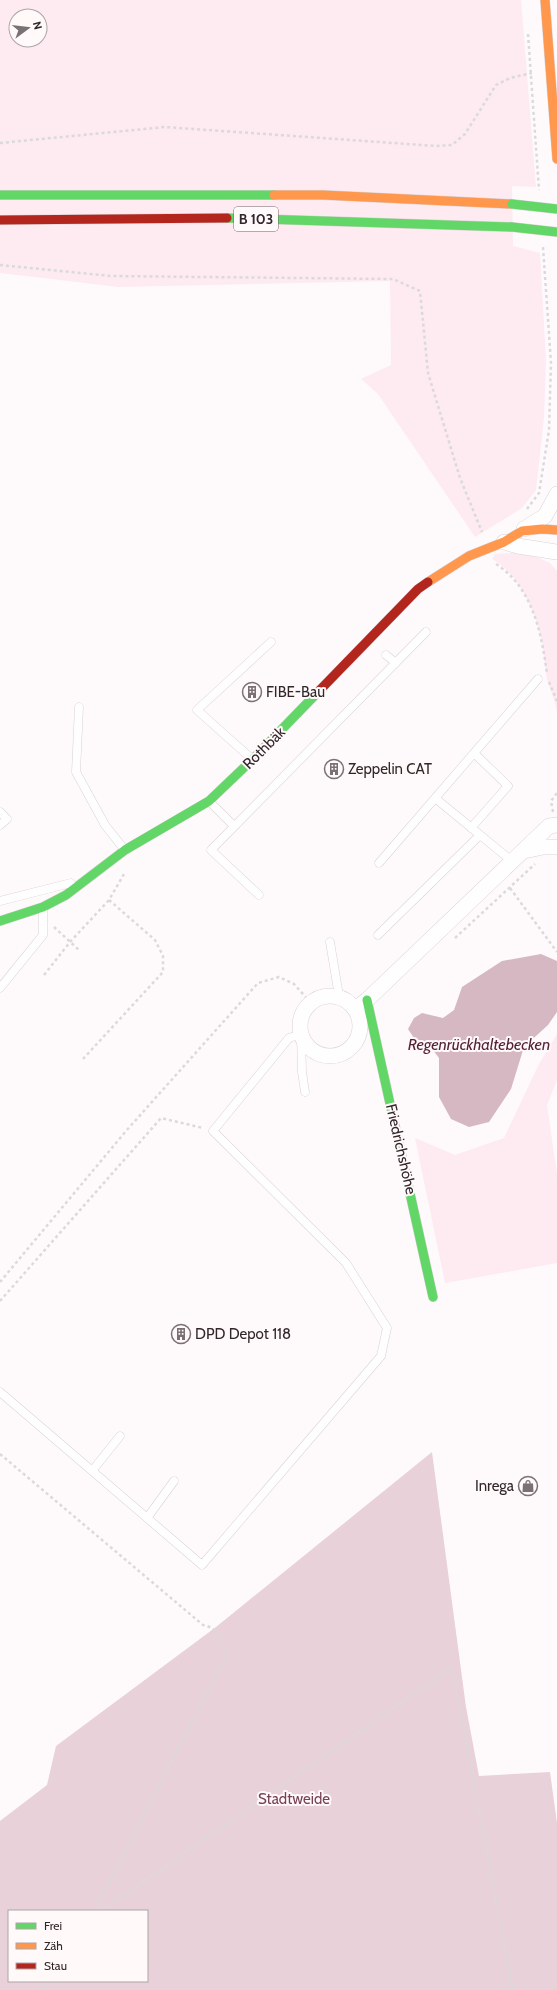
<svg xmlns="http://www.w3.org/2000/svg" width="557" height="1990" font-family="Cabin,sans-serif">
	<rect width="100%" height="100%" fill="#fefafb"/>
	<path fill="#feeaf1" fill-rule="evenodd" d="M0,0H521L536,187L512,186L513,246L540,253L546,360L544,418L536,490L522,508L475,537L378,394L361,379L391,365L390,281L119,287L0,273ZM16,16H40V40H16Z
		M525,552L550,563L557,571V711C555,700 550,690 547,679C544,664 544,648 540,634C533,605 518,574 492,559L495,554Z
		M557,1034V1080L547,1105L557,1174V1263L445,1283L415,1138L455,1155L504,1138L539,1064Z"/>
	<path fill="#e9d1d9" fill-rule="evenodd" d="M432,1452L466,1707L479,1776L550,1772L557,1823V1990H0V1821L47,1785L56,1746L216,1627ZM9,1911H147V1981H9Z"/>
	<path fill="#d5b8c2" d="M541,954L557,961V1012L548,1025L524,1047L511,1089L489,1122L469,1127L451,1119L439,1097V1058L429,1045L414,1038L408,1029L414,1018L422,1013L443,1018L454,1010L462,987L502,961Z"/>
	<g fill="none" stroke-linecap="round" stroke-linejoin="round">
		<defs>
			<path id="lane" d="M386,655L396,663
				M79,707L76,772L105,825L124,849
				M252,759L197,710L271,642
				M435,798L513,862
				M210,802L234,826
				M0,812L7,819L0,825
				M471,828L508,786L474,753
				M379,863L538,679
				M259,895L211,850L426,632
				M0,901L71,883
				M378,935L480,835
				M330,942L339,996
				M0,988L43,935V908
				M0,1392L202,1565L381,1356L387,1328L346,1263L213,1131L289,1038L301,1034L302,1072L305,1092
				M92,1471L120,1436
				M147,1518L174,1481"/>
			<path id="street" d="M524,529L545,516L557,494
				M504,542L518,546L557,552
				M524,851L543,847H557
				M300 1026a30 30 0 1 1 60 0a30 30 0 1 1-60 0Z
				M355,1009L367,1000L549,826L557,825"/>
			<path id="fast" d="M0,195H274
				M227,218L512,227
				M0,921L43,907L66,895L125,850L209,801L253,759L318,692
				M367,1000L433,1297"/>
			<path id="slow" d="M545,0L557,159
				M274,195H323L512,204
				M428,582L469,556L504,542L522,531L542,529L557,530"/>
			<path id="jam" d="M0,220L227,218
				M318,692L418,589L428,582"/>
		</defs>
		<use href="#lane" stroke="#d9d2d4" stroke-width="9"/>
		<use href="#street" stroke="#d9d2d4" stroke-width="16"/>
		<use href="#fast" stroke="#d9d2d4" stroke-width="10"/>
		<use href="#slow" stroke="#d9d2d4" stroke-width="10"/>
		<use href="#jam" stroke="#d9d2d4" stroke-width="10"/>
		<path stroke="#dbdada" stroke-width="2.5" stroke-dasharray="3 3" stroke-linecap="butt" d="M528,34L539,190
			M0,143L165,127L436,146L452,145L465,134L496,85L510,78L532,73
			M0,265L111,276L393,279L420,291L428,373L460,478L482,532
			M527,509L539,493L549,430L551,363L543,247
			M496,564C533,588 541,632 547,673
			M549,682L557,701
			M553,812L551,801L557,793
			M510,888L557,952
			M54,927L79,950
			M455,938L535,864
			M44,975L70,942L109,900
			M83,1059L163,972V956L155,940L109,900L124,874
			M0,1282L126,1131L258,983L279,977L294,984L310,1002
			M0,1301L161,1118L203,1128
			M0,1454L203,1625C221,1629 222,1640 227,1655L94,1911
			M101,1911L452,1667L513,1990
			M43,1990L49,1981
			M500,1990L513,1988"/>
		<use href="#lane" stroke="#fffefe" stroke-width="8"/>
		<use href="#street" stroke="#fffefe" stroke-width="15"/>
		<use href="#fast" stroke="#63d668" stroke-width="9"/>
		<use href="#slow" stroke="#ff974d" stroke-width="9"/>
		<use href="#jam" stroke="#b3261e" stroke-width="9"/>
		<defs>
			<path id="fast-bridge" d="M512,204L557,209
				M512,227L557,232"/>
		</defs>
		<use href="#fast-bridge" stroke="#d9d2d4" stroke-width="10" stroke-linecap="butt"/>
		<use href="#fast-bridge" stroke="#63d668" stroke-width="9"/>
	</g>
	<defs>
		<symbol id="building-ring" viewBox="-11 -11 22 22"><circle r="9.5" fill="#fff9fa" stroke="#797173" stroke-width="1.5"/><path d="M-4-6H4V6H1V3H-1V6H-4ZM-2.5-4.3h1.7v1.8h-1.7ZM.8-4.3h1.7v1.8H.8ZM-2.5-1h1.7V.8h-1.7ZM.8-1h1.7V.8H.8Z" fill="#797173"/></symbol>
		<symbol id="shop-ring" viewBox="-11 -11 22 22"><circle r="9.5" fill="#fff9fa" stroke="#797173" stroke-width="1.5"/><path d="M-5-2.5h2.3a2.7 3.5 0 0 1 5.4 0H5L5.5 6h-11ZM-1.5-2.5h3a1.5 2.3 0 0 0-3 0Z" fill="#797173"/></symbol>
	</defs>
	<g fill-rule="evenodd">
		<use href="#building-ring" x="241" y="681" width="22" height="22"/>
		<use href="#building-ring" x="323" y="758" width="22" height="22"/>
		<use href="#building-ring" x="170" y="1323" width="22" height="22"/>
		<use href="#shop-ring" x="517" y="1475" width="22" height="22"/>
	</g>
	<g text-anchor="middle" stroke-width="4" stroke-linejoin="round" paint-order="stroke">
		<rect fill="#fff9fa" stroke="#6f6668" stroke-width="1" x="234" y="207" width="44" height="24" rx="3"/>
		<g font-size="14" font-weight="bold" fill="#31272a">
			<text x="256" y="224">B 103</text>
		</g>
		<g font-size="15" fill="#31272a" stroke="#fff9fa" text-anchor="start">
			<text x="266" y="697">FIBE-Bau</text>
			<text x="348" y="774">Zeppelin CAT</text>
			<text x="195" y="1339">DPD Depot 118</text>
			<text x="514" y="1491" text-anchor="end">Inrega</text>
		</g>
		<g font-size="15" fill="#31272a" stroke="#fff9fa">
			<text transform="translate(264 748) rotate(-45)" y="5">Rothbäk</text>
			<text transform="translate(401 1149) rotate(77)" y="5">Friedrichshöhe</text>
		</g>
		<g font-size="15" fill="#784157" stroke="#fff9fa">
			<text x="294" y="1804">Stadtweide</text>
		</g>
		<g font-size="16" font-style="italic" fill="#552238" stroke="#fff9fa">
			<text x="479" y="1050">Regenrückhaltebecken</text>
		</g>
	</g>
	<rect x="8" y="1910" width="140" height="72" fill="#fff9fa" stroke="#ada5a7"/>
	<rect x="16" y="1923" width="20" height="6" fill="#63d668" stroke="#ada5a7"/>
	<text x="44" y="1930" font-size="12" fill="#31272a">Frei</text>
	<rect x="16" y="1943" width="20" height="6" fill="#ff974d" stroke="#ada5a7"/>
	<text x="44" y="1950" font-size="12" fill="#31272a">Zäh</text>
	<rect x="16" y="1963" width="20" height="6" fill="#b3261e" stroke="#ada5a7"/>
	<text x="44" y="1970" font-size="12" fill="#31272a">Stau</text>
	<g transform="translate(28 28) rotate(75)"><circle r="19" fill="#fff9fa" stroke="#ada5a7"/>
	<path d="M0-3L7 15L0 10L-7 15Z" fill="#797173"/>
	<text y="-6" font-size="11" font-weight="bold" text-anchor="middle" fill="#31272a">N</text>
	</g>
</svg>
